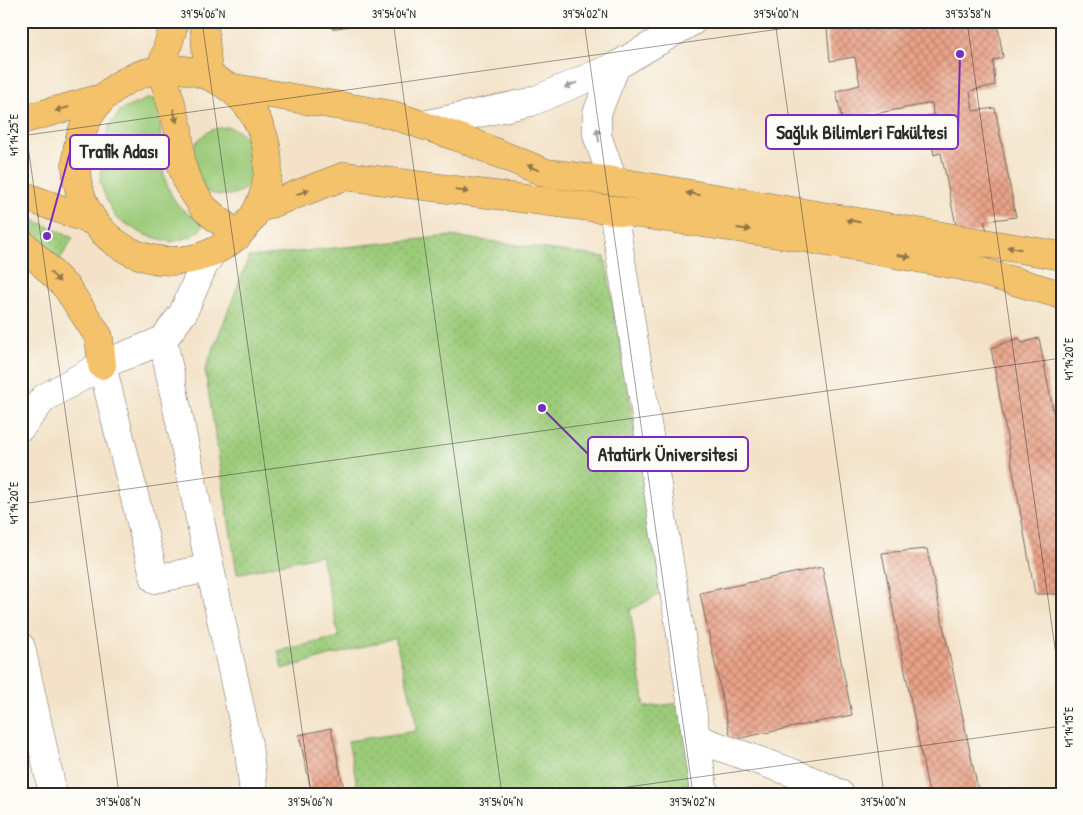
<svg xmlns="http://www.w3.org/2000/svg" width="1083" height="815" font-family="'Patrick Hand',sans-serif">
	<defs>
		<pattern id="park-dots" width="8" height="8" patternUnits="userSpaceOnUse" patternTransform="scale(1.25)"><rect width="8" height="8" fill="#9bcb79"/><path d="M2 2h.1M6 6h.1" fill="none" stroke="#86ae69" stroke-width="1.8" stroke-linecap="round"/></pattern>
		<pattern id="building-cross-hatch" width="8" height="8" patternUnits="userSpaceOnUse" patternTransform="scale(1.25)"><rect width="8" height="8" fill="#eaa288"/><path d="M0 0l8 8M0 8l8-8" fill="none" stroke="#be846f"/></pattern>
	</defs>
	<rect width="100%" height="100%" fill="#fdfcf7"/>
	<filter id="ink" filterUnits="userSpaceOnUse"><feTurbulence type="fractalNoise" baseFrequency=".02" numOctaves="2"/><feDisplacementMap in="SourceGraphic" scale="10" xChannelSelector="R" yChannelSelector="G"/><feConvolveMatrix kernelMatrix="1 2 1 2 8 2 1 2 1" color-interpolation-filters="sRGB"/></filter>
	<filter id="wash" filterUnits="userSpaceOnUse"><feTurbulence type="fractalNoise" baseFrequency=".0096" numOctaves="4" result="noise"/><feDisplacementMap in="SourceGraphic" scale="20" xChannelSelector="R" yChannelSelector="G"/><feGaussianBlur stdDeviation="1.12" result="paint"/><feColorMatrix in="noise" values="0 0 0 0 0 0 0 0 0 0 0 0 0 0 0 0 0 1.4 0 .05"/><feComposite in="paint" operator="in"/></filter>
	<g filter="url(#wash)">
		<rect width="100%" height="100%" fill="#f3e2c7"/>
		<path fill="#9bcb79" stroke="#637b52" d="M149,98L159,100C163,135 154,182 182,209C188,215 198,219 205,223L199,231L190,237L171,242L145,235L116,218L106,199L100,182L103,150L109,126L121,110Z
			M228,127C282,143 257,213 205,191L191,152C199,135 209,128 228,127Z"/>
		<path fill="url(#park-dots)" stroke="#637b52" d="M21,214L73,238L59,261L21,235Z
			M451,236L605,257L663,593L630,610L645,707L682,703L689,794H359L348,741L416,731L415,714L395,638L282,669L278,651L339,637L321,555L237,574L205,370L249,257Z"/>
		<g id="blocks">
			<path fill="url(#building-cross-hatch)" d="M331,21H370V22L332,29Z
				M864,21H926L928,27L945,25L944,21H997L1003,57L993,61L995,85L970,91L973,111L995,108L1016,217L984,221L987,230L958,235L941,153L934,155L927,116L933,115L932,103L842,120L836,91L860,85L855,57L830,61L827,28Z
				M1019,338L1022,343L1039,338L1062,457V594H1035L991,348Z
				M927,549L979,794H929L882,553Z
				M822,567L852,715L731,740L700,593Z
				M331,728L345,794H312L299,735Z"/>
		</g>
	</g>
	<g filter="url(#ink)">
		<use href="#blocks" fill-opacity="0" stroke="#716b62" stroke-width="1"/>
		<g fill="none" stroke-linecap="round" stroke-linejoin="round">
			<defs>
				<path id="minor" d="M423,125L531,102L616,66L693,21
					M613,181L597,135V113L616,66
					M613,210L687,673L704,794
					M163,340L210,568L248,744L254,794
					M102,365L155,579L210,568
					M21,427L44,398L102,365L163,340L183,313L203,267L211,254
					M21,647L53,794
					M696,738C744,757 795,770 840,794"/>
				<path id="major" d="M175,21L161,69L178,127L181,163L188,184L204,208L238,236
					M204,21L208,75
					M76 165a96 96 0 1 1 192 0a96 96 0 1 1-192 0Z
					M229,87L393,115L466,140L546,173L613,181L1062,256
					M21,120L102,98
					M21,195L93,221
					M258,209L345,176L613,210L792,236L962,266L1062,295
					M21,242L67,288L99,337L102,365"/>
			</defs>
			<use href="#minor" stroke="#716b62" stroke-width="29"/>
			<use href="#major" stroke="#716b62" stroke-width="29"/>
			<use href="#minor" stroke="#fff" stroke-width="28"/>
			<use href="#major" stroke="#f3c26a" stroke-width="28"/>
		</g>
		<defs><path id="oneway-solid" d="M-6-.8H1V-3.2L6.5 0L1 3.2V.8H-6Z" transform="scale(1.25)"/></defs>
		<g fill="#a0a0a0">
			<use href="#oneway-solid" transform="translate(571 85) rotate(157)"/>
			<use href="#oneway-solid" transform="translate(598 135) rotate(-100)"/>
		</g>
		<g fill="#8f764a">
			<use href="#oneway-solid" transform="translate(62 109) rotate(164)"/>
			<use href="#oneway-solid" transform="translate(175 116) rotate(75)"/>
			<use href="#oneway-solid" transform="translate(533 168) rotate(-158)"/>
			<use href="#oneway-solid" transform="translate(462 191) rotate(7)"/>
			<use href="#oneway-solid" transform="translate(303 192) rotate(-21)"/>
			<use href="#oneway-solid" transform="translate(693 194) rotate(-171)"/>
			<use href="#oneway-solid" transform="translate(853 221) rotate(-171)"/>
			<use href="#oneway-solid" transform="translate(744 229) rotate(8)"/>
			<use href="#oneway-solid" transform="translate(1014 248) rotate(-171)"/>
			<use href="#oneway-solid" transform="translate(904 256) rotate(10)"/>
			<use href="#oneway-solid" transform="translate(55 277) rotate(46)"/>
		</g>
	</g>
	<path fill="none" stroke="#2b2b2b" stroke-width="1" stroke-opacity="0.45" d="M202,21L311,794M393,21L502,794M584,21L693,794M775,21L884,794M967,21L1062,698M21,96L119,794M21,136L836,21M21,504L1062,358M578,794L1062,726"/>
	<path fill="none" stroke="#7b2cbf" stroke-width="2" d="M960 54L958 132M47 236L70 152M542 408L588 454"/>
	<g fill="#7b2cbf" stroke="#fdfcf7" stroke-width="2">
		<circle cx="960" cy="54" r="5"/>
		<circle cx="47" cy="236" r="5"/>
		<circle cx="542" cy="408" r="5"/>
	</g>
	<g fill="#fdfcf7" stroke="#7b2cbf" stroke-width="2">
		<rect x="766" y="115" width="192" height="34" rx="5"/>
		<rect x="70" y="135" width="99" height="34" rx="5"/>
		<rect x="588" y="437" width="160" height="34" rx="5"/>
	</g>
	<g font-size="19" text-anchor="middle" font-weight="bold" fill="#2b2b2b">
		<text x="862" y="139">Sağlık Bilimleri Fakültesi</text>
		<text x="119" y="158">Trafik Adası</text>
		<text x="668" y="461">Atatürk Üniversitesi</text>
	</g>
	<rect width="1083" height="815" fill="none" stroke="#fdfcf7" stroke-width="55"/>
	<rect x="28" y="28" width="1028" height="760" fill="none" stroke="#2b2b2b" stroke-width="2"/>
	<g font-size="12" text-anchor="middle" fill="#2b2b2b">
		<text x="203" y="18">39°54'06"N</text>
		<text x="394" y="18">39°54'04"N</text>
		<text x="585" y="18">39°54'02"N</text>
		<text x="776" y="18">39°54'00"N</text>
		<text x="968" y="18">39°53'58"N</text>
		<text transform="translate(14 135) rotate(-90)" y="4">41°14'25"E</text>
		<text transform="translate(1069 359) rotate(-90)" y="4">41°14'20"E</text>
		<text transform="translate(14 503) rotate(-90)" y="4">41°14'20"E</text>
		<text transform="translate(1069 727) rotate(-90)" y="4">41°14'15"E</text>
		<text x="118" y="806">39°54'08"N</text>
		<text x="310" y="806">39°54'06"N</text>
		<text x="501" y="806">39°54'04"N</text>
		<text x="692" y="806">39°54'02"N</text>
		<text x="883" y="806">39°54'00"N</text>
	</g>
</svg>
